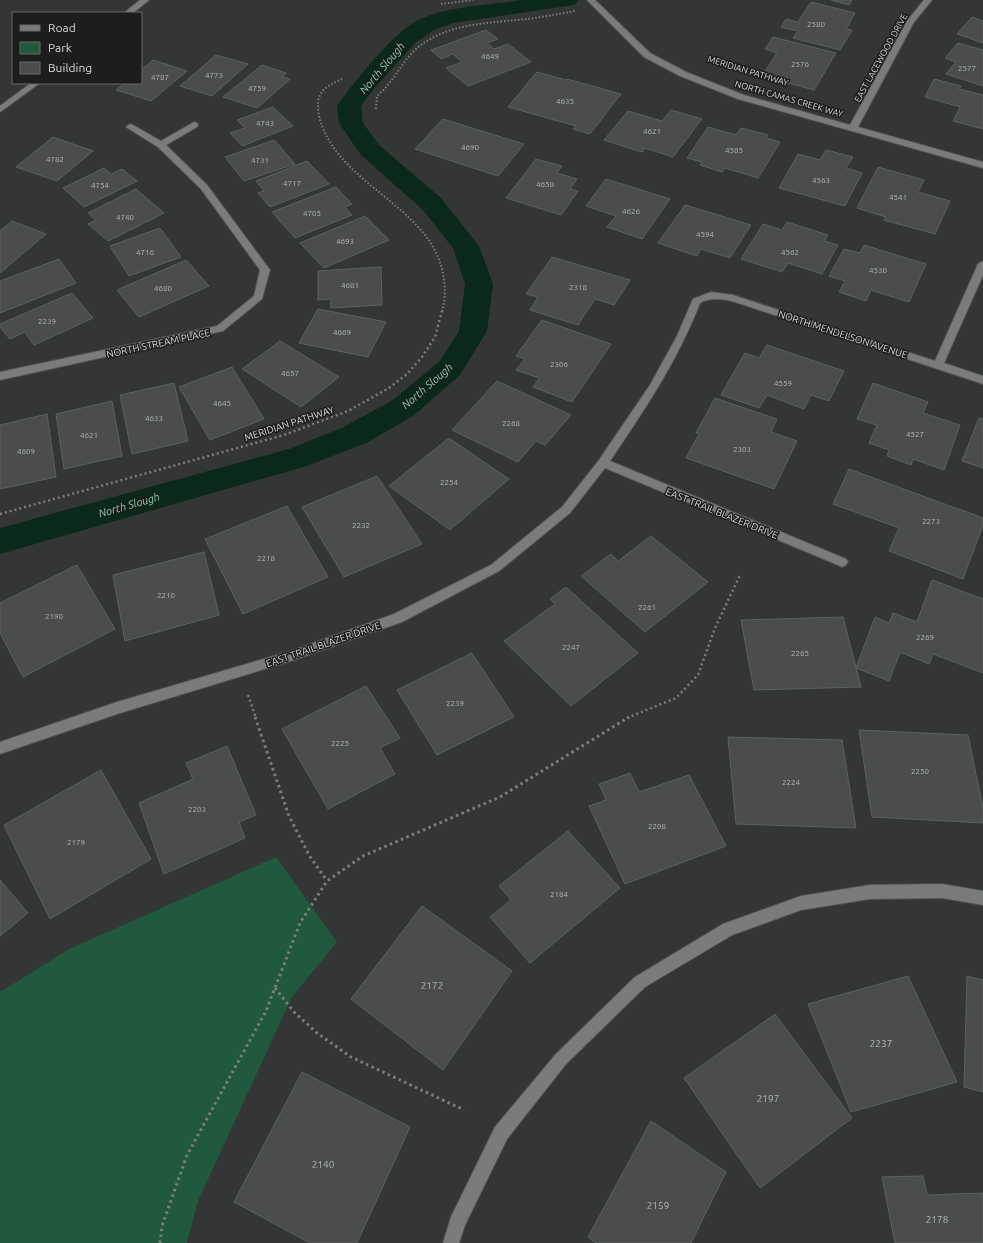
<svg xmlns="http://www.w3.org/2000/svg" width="983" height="1243" font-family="Ubuntu,sans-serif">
	<rect width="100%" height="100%" fill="#333634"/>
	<path fill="#20593d" d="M276,857L337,942L292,997L198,1201L187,1243H0V992L69,949Z"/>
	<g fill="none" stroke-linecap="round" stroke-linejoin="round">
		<path fill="#0a291a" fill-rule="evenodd" d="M522,0H578L575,5L567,6L453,23L434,30L415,43L373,90L361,106L363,123L379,145L441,198L479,246L493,284L487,331L460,375L413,416L366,443L307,466L0,554V528L289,449L344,427L393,400L440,361L459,331L465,284L453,248L423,210L361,155L339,123L337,106C354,82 393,33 418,20C447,6 490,5 522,0Z"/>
	</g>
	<path fill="#4a4d4b" stroke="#5d615f" d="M831,0H852L849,5Z
		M811,2L855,13L846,29L852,30L840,50L793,38L798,31L781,27L786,19L798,22Z
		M972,17L983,21V43L957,34Z
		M486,30L498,39L487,43L494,49L508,44L531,62L468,86L446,68L462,62L453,54L441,59L431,50Z
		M773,37L836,53L814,90L762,76L777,53L765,49Z
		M958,43L983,50V86L946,74L956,62L945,58Z
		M216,55L248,64L212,96L180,86Z
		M153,60L187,71L151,101L116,90L125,83H141V70Z
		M262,65L286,73L282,77L290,79L257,108L223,97Z
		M537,72L566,80L567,79L621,94L590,134L573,129L576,126L508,107Z
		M934,79L961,86L959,89L983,95V129L953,121L960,107L925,97Z
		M273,107L293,126L242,146L230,133L245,128L237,120Z
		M671,110L702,119L673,157L645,148L642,152L604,140L628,111L662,121Z
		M443,119L524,144L498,176L415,149Z
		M708,127L736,135L741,128L768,135L766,138L780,142L758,178L725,168L722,172L700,165L702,162L687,158Z
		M53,137L93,151L57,181L16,167Z
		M274,140L295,164L244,181L225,157Z
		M826,150L853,157L846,168L862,173L845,206L779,188L798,154L820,160Z
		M536,159L562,166L557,173L577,179L570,189L578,191L561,215L506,198Z
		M307,161L329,184L270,207L258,193L264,191L256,181Z
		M878,167L924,180L918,192L950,201L935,234L884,220L886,217L857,208Z
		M104,168L111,174L122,169L137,181L84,207L63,188Z
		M606,179L670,199L642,239L607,227L616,216L586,206Z
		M336,187L352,204L345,207L352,215L295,238L272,212Z
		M136,189L164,213L108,241L88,224L96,220L88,213Z
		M685,205L751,225L730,258L701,249L697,256L658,243Z
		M365,216L389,240L324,268L300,243Z
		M12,221L46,234L0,273V231Z
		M787,222L828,235L824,241L838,245L822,274L788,263L782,272L741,259L763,224L782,230Z
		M160,228L181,257L129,276L110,246Z
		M864,245L926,264L909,302L871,290L866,301L839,292L845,281L829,276L844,249L860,253Z
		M552,257L630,280L614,305L595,299L578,325L530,310L538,297L526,294Z
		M59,259L76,283L0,313V281Z
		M186,260L209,286L139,317L117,290Z
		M381,267L382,305L331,308V299L318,300V271Z
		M72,293L93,318L34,345L25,332L10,339L0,327V324Z
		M318,309L386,322L368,357L299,343Z
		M542,320L611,344L572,402L533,387L539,378L516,370L525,359L516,356Z
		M280,341L339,377L301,407L242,369Z
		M767,345L844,371L829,401L811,395L804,409L767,395L759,408L721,395L745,353L759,358Z
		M232,367L264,419L210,440L179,387Z
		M497,381L571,415L545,445L536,441L518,462L452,430Z
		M174,383L188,441L132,454L120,395Z
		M873,383L928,402L923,413L960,425L944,470L913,459L911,465L887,456L889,450L869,443L877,425L857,419Z
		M715,398L777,419L771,432L797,441L774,489L686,458L699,434L696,433Z
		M112,401L122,456L64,469L56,414Z
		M47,414L56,477L0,489V425Z
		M979,418L983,419V468L962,461Z
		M449,438L509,479L450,530L389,486Z
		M849,469L983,518V525L963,579L889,551L899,528L833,504Z
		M377,476L422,544L344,577L302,507Z
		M287,506L328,577L243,614L205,539Z
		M651,536L708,582L645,632L581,576L611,554L618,561Z
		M204,552L219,615L125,641L113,575Z
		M77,565L115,629L23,677L0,633V603Z
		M932,580L983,599V673L933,654L929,664L900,652L889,681L856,668L875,617L889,623L893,613L917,622Z
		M566,587L638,653L571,706L504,641L555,604L550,599Z
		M843,617L861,687L754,690L741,620Z
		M472,653L514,717L437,755L397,690Z
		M366,686L400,738L380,748L395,774L328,809L282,729Z
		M859,730L968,735L983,808V823L872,817Z
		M728,737L842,740L856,828L736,824Z
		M227,746L256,815L239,822L245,838L164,874L139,803L193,779L186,763Z
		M101,770L151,859L50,919L4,825Z
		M630,773L639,792L689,775L726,846L625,884L589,806L606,800L599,784Z
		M568,831L620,888L530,963L490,917L511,900L499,886Z
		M0,880L28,913L0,936Z
		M422,906L512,971L443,1070L351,999Z
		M908,976L957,1082L851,1112L808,1004Z
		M967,976L983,980V1092L964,1087Z
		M775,1014L852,1118L760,1188L684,1078Z
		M302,1072L410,1127L357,1243H310L234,1202Z
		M651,1121L726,1172L691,1243H596L588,1237Z
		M923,1176L927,1195L983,1193V1243H895L882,1177Z"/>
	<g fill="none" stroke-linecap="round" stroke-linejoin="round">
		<defs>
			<path id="minor" d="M587,0H595L650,53L686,72L744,95L850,125L907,21L924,0H932L914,22L858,127L983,162V168L738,99L680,76L644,57Z
				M194,122L197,123L198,125L197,127L166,145L207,185L270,270L262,299L223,331L0,380V372L217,326L254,296L260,270L201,189L158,147L126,127L130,124L133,125L161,141Z
				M983,261V275L944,363L983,376V384L735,302C723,299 711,297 700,303C677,362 645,409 610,461L846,559L848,562L846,565L842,567L838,565L605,468L570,513L499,571L402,622L291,661L117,714L0,754V742L117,702L291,651L394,614L491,565L562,507L599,460L650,385L677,336L693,299L711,292L733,295L935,361L978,264Z
				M942,884L983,891V905L942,898L870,899L801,910L732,935L645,987L566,1064L507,1139L465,1225L459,1243H443L451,1217L495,1127L556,1054L635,977L723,924L801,896L870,885Z"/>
			<path id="secondary" d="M140,0H149L133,13H124Z
				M31,83H40L0,112V106Z"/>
		</defs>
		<use href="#minor" stroke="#505251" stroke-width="2"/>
		<use href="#secondary" stroke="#505251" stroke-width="2"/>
		<path stroke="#7d7f7d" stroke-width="2" stroke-dasharray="1.5 2" stroke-linecap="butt" d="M441,4L473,0
			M342,79C334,83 324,87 320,95C317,101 318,109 319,116C333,174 402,197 432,245C444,265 448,290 442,312
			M376,109L377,96C393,83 401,63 416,49C446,23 489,23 527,19C543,17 559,14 575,11"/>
		<path stroke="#7d7f7d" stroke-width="2.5" stroke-dasharray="2 3" stroke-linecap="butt" d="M0,514L284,435L348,411L389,388L407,374L422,357L435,337L442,311
			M248,695L256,718
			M627,718L676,698L698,675L715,628L740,575"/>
		<path stroke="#7d7f7d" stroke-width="3" stroke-dasharray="2.5 3.5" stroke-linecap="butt" d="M255,717L289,816L309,855L327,881
			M275,988L294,1012L317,1033L351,1057L464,1110
			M160,1243L162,1226L187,1155L266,1011L300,923L327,881L363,856L500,797L629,717"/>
		<use href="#minor" fill="#797c7a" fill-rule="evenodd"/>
		<use href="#secondary" fill="#797c7a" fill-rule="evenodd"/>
	</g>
	<g text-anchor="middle" stroke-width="3" stroke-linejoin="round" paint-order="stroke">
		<g font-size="8" fill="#b5b8b6">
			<text x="816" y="27">2580</text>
			<text x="490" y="59">4649</text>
			<text x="800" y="67">2576</text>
			<text x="967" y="71">2577</text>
			<text x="214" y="78">4773</text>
			<text x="160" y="80">4787</text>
			<text x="257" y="91">4759</text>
			<text x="565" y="104">4635</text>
			<text x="265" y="126">4743</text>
			<text x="652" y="134">4621</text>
			<text x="470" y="150">4690</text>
			<text x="734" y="153">4585</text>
			<text x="55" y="162">4782</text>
			<text x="260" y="163">4731</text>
			<text x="821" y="183">4563</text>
			<text x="292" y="186">4717</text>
			<text x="545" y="187">4658</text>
			<text x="100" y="188">4754</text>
			<text x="898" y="200">4541</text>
			<text x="631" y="214">4626</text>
			<text x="312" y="216">4705</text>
			<text x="125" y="220">4740</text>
			<text x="705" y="237">4594</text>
			<text x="345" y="244">4693</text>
			<text x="145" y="255">4716</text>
			<text x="790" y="255">4562</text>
			<text x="878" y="273">4530</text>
			<text x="350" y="288">4681</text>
			<text x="578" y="290">2318</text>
			<text x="163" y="291">4680</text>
			<text x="47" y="324">2239</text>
			<text x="342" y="335">4669</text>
			<text x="559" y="367">2306</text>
			<text x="290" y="376">4657</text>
			<text x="783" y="386">4559</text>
			<text x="222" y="406">4645</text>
			<text x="154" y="421">4633</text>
			<text x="511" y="426">2268</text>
			<text x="915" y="437">4527</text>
			<text x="89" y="438">4621</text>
			<text x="742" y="452">2303</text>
			<text x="26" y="454">4609</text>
			<text x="449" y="485">2254</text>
			<text x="931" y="524">2273</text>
			<text x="361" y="528">2232</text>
			<text x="266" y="561">2218</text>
			<text x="166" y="598">2210</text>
			<text x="647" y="610">2261</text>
			<text x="54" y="619">2190</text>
			<text x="925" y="640">2269</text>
			<text x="571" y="650">2247</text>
			<text x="800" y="656">2265</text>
			<text x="455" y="706">2239</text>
			<text x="340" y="746">2225</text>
			<text x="920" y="774">2250</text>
			<text x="791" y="785">2224</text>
			<text x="197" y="812">2203</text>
			<text x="657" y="829">2208</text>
			<text x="76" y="845">2179</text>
			<text x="559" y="897">2184</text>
		</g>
		<g font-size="9" fill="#d9dbd9" stroke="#1c1d1c">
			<text transform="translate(881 58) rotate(-61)" y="3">EAST LACEWOOD DRIVE</text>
			<text transform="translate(748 71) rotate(17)" y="3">MERIDIAN PATHWAY</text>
			<text transform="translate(789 99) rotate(16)" y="3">NORTH CAMAS CREEK WAY</text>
		</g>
		<g font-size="10" fill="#d9dbd9" stroke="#1c1d1c">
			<text transform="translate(843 334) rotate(18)" y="4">NORTH MENDELSON AVENUE</text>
			<text transform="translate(158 343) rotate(-12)" y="4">NORTH STREAM PLACE</text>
			<text transform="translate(289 423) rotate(-18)" y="4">MERIDIAN PATHWAY</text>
			<text transform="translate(722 513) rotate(22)" y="4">EAST TRAIL BLAZER DRIVE</text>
			<text transform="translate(323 644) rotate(-19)" y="4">EAST TRAIL BLAZER DRIVE</text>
		</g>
		<g font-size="10" fill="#b5b8b6">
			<text x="432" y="989">2172</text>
			<text x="881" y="1047">2237</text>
			<text x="768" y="1102">2197</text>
			<text x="323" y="1168">2140</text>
			<text x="658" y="1209">2159</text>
			<text x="937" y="1223">2178</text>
		</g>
		<g font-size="11" font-style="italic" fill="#81d7a9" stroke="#1c1d1c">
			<text transform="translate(382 68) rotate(-50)" y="4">North Slough</text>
			<text transform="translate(427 386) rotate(-41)" y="4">North Slough</text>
			<text transform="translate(129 505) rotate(-16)" y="4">North Slough</text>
		</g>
	</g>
	<rect x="12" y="12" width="130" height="72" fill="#1c1d1c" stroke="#686968"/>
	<rect x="20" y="25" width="20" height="6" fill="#797c7a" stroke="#686968"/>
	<text x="48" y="32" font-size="12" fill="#d9dbd9">Road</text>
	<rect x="20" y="42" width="20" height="12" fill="#20593d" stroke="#686968"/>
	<text x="48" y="52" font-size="12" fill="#d9dbd9">Park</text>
	<rect x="20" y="62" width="20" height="12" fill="#4a4d4b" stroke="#686968"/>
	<text x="48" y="72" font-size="12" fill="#d9dbd9">Building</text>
</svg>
